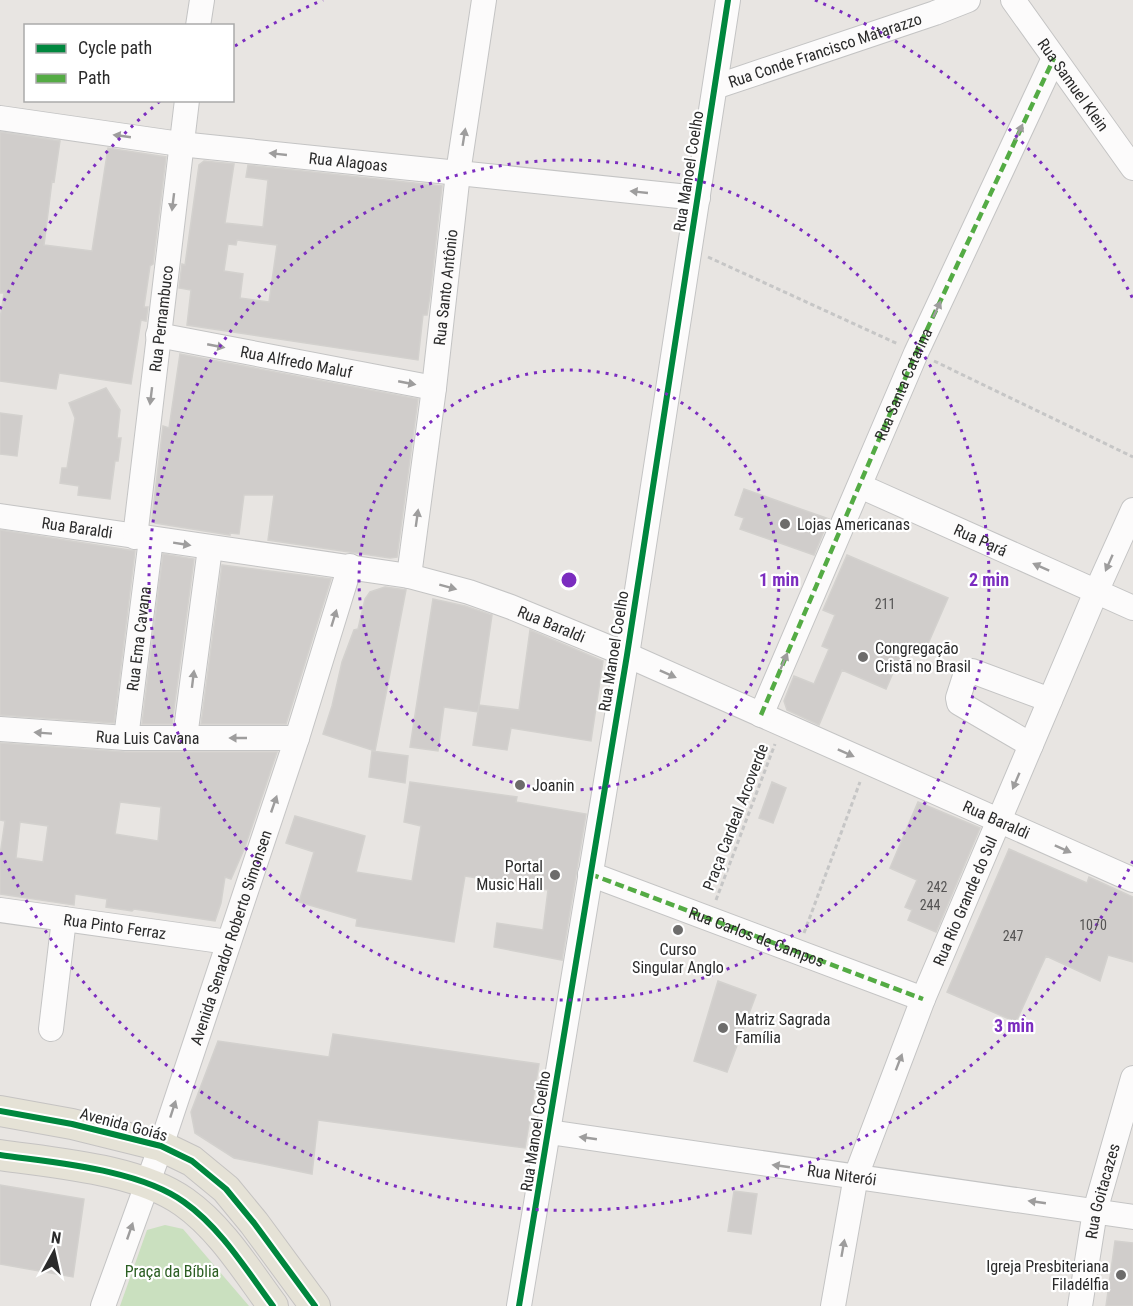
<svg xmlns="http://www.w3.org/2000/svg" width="1133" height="1306" font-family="'Roboto Condensed',sans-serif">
	<rect width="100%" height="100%" fill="#e8e5e2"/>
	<path fill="#cae0bf" d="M165,1225L183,1229L249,1306H120L147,1230Z"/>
	<path fill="#d0cdcb" stroke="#d3d1ce" stroke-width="1.5" fill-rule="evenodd" d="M0,132L60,141L54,182L52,181L44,245L92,251L108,148L166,157L153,264L150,266L144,307H148L146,321L141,320L131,384L59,373L56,389L0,381V319L4,293H0Z
		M204,161L234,164L225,223L263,227L268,180L246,177L248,165L442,186L430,296L427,315H423L418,360L187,325L191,290L179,288L182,264L185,265L199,165ZM237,240L277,245L269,302L240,298L243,274L224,271L228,244L236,245Z
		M180,354L418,399L397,557L390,558L268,540L274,495H244L239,534L230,533V535L155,523L152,518L163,426L169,428Z
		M106,388L120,410L117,438H121L118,461H115L110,499L78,495L79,486L60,483L62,468H67L75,418L69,403Z
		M0,413L22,416L17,456L0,454Z
		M744,489L829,519L814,555L740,529L744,518L735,515Z
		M0,530L135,551L114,723L0,715Z
		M163,554L194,559L172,724H142Z
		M847,555L948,598L924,653L905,645L886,689L842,670L819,725L787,710L784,701L794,676L814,684L829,649L822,646L835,615L823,610Z
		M222,565L331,579L286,724H201Z
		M385,587L406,590L375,751L323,734L332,706L342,662L354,630L358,629L365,599L370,592Z
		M433,599L465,606L492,615L478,712L444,707L438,751L410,747Z
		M530,630L603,661L591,741L511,728L507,750L473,745L479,705L519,710Z
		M0,743L125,752H277L245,847L231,879L225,877L221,903L215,921L134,909L132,911L106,907L107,899L75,894L74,905L0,894V855L5,821L0,820ZM120,802L161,807L158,841L115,834ZM20,822L48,826L43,862L16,858Z
		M372,751L408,756L405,783L369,777Z
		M410,782L517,797L516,802L586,814L562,960L494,947L497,923L543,930L548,890L465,876L454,942L356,926L357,919L299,902L314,852L286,843L295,816L365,836L356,872L412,881L421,826L404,822Z
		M772,782L786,788L773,823L759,818Z
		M918,802L980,828L936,932L908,920L912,910L905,907L917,880L890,868Z
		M1009,849L1087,883L1089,877L1133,897V962L1108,955L1100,981L1046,956L1016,1022L947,992Z
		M718,981L756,995L727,1072L694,1061Z
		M333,1034L539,1064L525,1148L318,1120L312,1174L234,1158L195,1133L191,1112L218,1041L329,1057Z
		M0,1185L84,1199L73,1277L0,1264Z
		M734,1191L757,1194L751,1234L728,1231Z
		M1115,1241L1133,1243V1306H1106Z"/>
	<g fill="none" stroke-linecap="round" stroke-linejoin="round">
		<defs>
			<g id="minor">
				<path id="s1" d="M1013,0L1133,168"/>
				<path d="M198,26L202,0"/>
				<path id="s2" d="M715,87L935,13L968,0"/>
				<path id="s3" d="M0,118L180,144L698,198"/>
				<path id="s4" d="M158,335L434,388"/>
				<path id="s5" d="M860,486L1133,608"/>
				<path id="s6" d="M0,516L409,576L469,592L511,607L627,655L1133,880"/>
				<path id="s7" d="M135,537L187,100"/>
				<path id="s8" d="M409,576L434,388L458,173L484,0"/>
				<path id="s9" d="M761,715L916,353L1054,58"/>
				<path id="s10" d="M0,729L126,738H297"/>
				<path d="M185,737L210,548"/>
				<path id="s11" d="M126,738L151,539"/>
				<path d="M1031,745L959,703L958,698L966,673L972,671L1050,700"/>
				<path id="s12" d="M590,874L923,999"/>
				<path id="s13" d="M0,910L228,942"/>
				<path d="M51,1029L64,919"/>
				<path id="s14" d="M549,1132L1133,1217"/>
				<path id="s15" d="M103,1306L161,1146L297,738L350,566"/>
				<path d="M519,1306L627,655L728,0"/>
				<path id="s16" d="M833,1306L856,1176L923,999L1096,592L1133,510"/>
				<path id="s17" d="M1080,1306L1095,1211L1133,1078"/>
			</g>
			<path id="major" d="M0,1111L72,1124L161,1146L192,1161L226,1189L254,1223L315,1306
				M0,1155C55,1163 138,1169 184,1202C221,1228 247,1271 273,1306"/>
		</defs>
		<use href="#minor" stroke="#c4c4c4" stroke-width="26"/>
		<use href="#major" stroke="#c5c3c2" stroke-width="32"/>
		<path stroke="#c6c6c6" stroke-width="3" stroke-dasharray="4.5 3" stroke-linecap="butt" d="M708,257L898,344
			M934,361L1133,457
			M716,900L775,744
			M804,933L860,782"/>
		<use href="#minor" stroke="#fcfbfb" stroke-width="24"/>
		<use href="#major" stroke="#e5e2d6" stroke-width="30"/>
		<path stroke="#54ab44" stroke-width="4.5" stroke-dasharray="9 4.5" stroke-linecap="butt" d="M761,715L916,353L1054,58
			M590,874L923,999"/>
		<defs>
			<path id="cycleway" d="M0,1111L72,1124L161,1146L192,1161L226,1189L254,1223L315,1306
				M0,1155C55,1163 138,1169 184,1202C221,1228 247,1271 273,1306
				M519,1306L627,655L728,0"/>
		</defs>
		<use href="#cycleway" stroke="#fff" stroke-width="10"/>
		<use href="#cycleway" stroke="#00873e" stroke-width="6"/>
	</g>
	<defs><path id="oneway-solid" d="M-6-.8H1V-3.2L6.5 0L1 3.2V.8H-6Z" transform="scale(1.5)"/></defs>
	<g fill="#9e9d9d">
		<use href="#oneway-solid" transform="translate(1019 132) rotate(-65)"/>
		<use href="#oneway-solid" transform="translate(122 136) rotate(-172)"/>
		<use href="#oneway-solid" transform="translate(464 137) rotate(-81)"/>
		<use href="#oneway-solid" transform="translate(278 154) rotate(-174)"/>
		<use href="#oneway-solid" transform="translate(639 192) rotate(-174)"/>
		<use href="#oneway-solid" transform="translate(173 202) rotate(97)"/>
		<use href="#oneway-solid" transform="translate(937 309) rotate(-65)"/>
		<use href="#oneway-solid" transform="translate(216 346) rotate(11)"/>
		<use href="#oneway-solid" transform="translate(407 383) rotate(11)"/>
		<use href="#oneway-solid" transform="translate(151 396) rotate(97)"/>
		<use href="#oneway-solid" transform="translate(417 518) rotate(-82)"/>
		<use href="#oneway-solid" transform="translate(182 544) rotate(9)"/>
		<use href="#oneway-solid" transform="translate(1109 563) rotate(114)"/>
		<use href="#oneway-solid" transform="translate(1041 567) rotate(-156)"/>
		<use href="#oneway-solid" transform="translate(448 587) rotate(15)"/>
		<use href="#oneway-solid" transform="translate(334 618) rotate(-73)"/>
		<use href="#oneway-solid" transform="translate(784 661) rotate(-67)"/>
		<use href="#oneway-solid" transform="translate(668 674) rotate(24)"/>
		<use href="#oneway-solid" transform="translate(193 679) rotate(-83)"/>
		<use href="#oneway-solid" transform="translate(43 733) rotate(-176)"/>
		<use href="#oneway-solid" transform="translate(238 738) rotate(-180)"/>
		<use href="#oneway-solid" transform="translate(846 753) rotate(24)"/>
		<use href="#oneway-solid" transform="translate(1016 781) rotate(113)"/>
		<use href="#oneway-solid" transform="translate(274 804) rotate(-71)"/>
		<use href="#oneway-solid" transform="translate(1063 849) rotate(24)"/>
		<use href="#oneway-solid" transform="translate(899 1062) rotate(-69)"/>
		<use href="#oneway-solid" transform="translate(173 1109) rotate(-72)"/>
		<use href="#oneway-solid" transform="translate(588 1138) rotate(-172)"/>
		<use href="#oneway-solid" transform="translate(781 1166) rotate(-172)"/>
		<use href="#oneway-solid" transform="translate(1037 1202) rotate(-172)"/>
		<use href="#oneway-solid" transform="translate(130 1231) rotate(-71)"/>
		<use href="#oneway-solid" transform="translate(843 1248) rotate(-80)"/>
	</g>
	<g fill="none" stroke="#7b2cbf" stroke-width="3" stroke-dasharray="3 6">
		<circle cx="569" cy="580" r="210"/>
		<circle cx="569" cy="580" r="420"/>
		<path d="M1133 861A630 630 0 0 1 0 851M0 309A630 630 0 0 1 160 101M235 46A630 630 0 0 1 323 0M815 0A630 630 0 0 1 1133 299"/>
	</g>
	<g fill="#6d6c6b" stroke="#fff" stroke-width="2">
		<circle cx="785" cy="524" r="6"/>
		<circle cx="863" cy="657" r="6"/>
		<circle cx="520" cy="785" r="6"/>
		<circle cx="555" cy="875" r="6"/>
		<circle cx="678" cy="930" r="6"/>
		<circle cx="723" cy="1028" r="6"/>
		<circle cx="1121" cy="1275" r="6"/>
	</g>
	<g text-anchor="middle" stroke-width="4.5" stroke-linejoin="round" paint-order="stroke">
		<g font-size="14" fill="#555454">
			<text x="885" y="609">211</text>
			<text x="937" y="892">242</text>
			<text x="930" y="910">244</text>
			<text x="1093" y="930">1070</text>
			<text x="1013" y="941">247</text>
		</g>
		<g font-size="16" fill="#2b2b2b" stroke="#fff">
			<text dy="6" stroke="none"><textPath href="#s2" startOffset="116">Rua Conde Francisco Matarazzo</textPath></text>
			<text dy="6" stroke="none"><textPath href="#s1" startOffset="104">Rua Samuel Klein</textPath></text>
			<text dy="6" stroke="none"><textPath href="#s3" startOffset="351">Rua Alagoas</textPath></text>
			<text transform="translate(688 171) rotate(-81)" y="6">Rua Manoel Coelho</text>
			<text dy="6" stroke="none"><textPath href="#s8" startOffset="291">Rua Santo Antônio</textPath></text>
			<text dy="6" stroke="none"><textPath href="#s7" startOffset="220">Rua Pernambuco</textPath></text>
			<text dy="6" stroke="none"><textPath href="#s4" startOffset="141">Rua Alfredo Maluf</textPath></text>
			<text dy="6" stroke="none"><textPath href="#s9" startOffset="360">Rua Santa Catarina</textPath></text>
			<text dy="6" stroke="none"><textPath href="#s6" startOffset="78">Rua Baraldi</textPath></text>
			<text dy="6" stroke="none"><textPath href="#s5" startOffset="132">Rua Pará</textPath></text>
			<text dy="6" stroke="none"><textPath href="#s6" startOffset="564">Rua Baraldi</textPath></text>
			<text dy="6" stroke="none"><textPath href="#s11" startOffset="100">Rua Ema Cavana</textPath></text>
			<text transform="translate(613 651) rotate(-81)" y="6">Rua Manoel Coelho</text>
			<text dy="6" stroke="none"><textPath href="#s10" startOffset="148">Rua Luis Cavana</textPath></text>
			<text transform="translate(735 817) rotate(-69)" y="6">Praça Cardeal Arcoverde</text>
			<text dy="6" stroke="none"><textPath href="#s6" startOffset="1050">Rua Baraldi</textPath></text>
			<text dy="6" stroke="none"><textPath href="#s16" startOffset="428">Rua Rio Grande do Sul</textPath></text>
			<text dy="6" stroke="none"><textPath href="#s13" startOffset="116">Rua Pinto Ferraz</textPath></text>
			<text dy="6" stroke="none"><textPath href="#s15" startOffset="390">Avenida Senador Roberto Simonsen</textPath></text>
			<text dy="6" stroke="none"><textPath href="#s12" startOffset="178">Rua Carlos de Campos</textPath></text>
			<text transform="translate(124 1124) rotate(15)" y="6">Avenida Goiás</text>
			<text transform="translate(535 1131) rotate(-81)" y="6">Rua Manoel Coelho</text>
			<text dy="6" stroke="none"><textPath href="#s14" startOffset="296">Rua Niterói</textPath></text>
			<text dy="6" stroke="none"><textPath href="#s17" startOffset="117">Rua Goitacazes</textPath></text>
		</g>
		<g font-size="16" fill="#2b2b2b" stroke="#fff" text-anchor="start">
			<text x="797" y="530">Lojas Americanas</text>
			<text x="875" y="654">Congregação<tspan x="875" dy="18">Cristã no Brasil</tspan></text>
			<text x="532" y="791">Joanin</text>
			<text x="543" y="872" text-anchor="end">Portal<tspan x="543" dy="18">Music Hall</tspan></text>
			<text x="678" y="955" text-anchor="middle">Curso<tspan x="678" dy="18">Singular Anglo</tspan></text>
			<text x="735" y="1025">Matriz Sagrada<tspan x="735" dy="18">Família</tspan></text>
			<text x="1109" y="1272" text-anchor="end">Igreja Presbiteriana<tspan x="1109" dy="18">Filadélfia</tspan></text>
		</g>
		<g font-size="16" fill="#2c5f23" stroke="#fff">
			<text x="172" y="1277">Praça da Bíblia</text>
		</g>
	</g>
	<circle cx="569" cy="580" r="9" fill="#7b2cbf" stroke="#fff" stroke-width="3"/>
	<g font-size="18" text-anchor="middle" font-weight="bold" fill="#7b2cbf" stroke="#fff" stroke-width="4.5" stroke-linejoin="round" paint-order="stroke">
		<text x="779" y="586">1 min</text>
		<text x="989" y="586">2 min</text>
		<text x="1014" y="1032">3 min</text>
	</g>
	<rect x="24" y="24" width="210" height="78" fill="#ffffff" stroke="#aaaaaa" stroke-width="1.5"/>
	<rect x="36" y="44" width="30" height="9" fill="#00873e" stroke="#aaaaaa" stroke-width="1.5"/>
	<text x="78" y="54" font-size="18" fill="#2b2b2b">Cycle path</text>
	<rect x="36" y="74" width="30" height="9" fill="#54ab44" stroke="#aaaaaa" stroke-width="1.5"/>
	<text x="78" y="84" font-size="18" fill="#2b2b2b">Path</text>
	<g transform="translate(54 1252) rotate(8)" stroke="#ffffff" stroke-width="4.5" paint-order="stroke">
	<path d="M0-4.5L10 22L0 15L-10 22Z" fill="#2b2b2b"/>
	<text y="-9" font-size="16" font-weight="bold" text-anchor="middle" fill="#2b2b2b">N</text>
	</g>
</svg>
